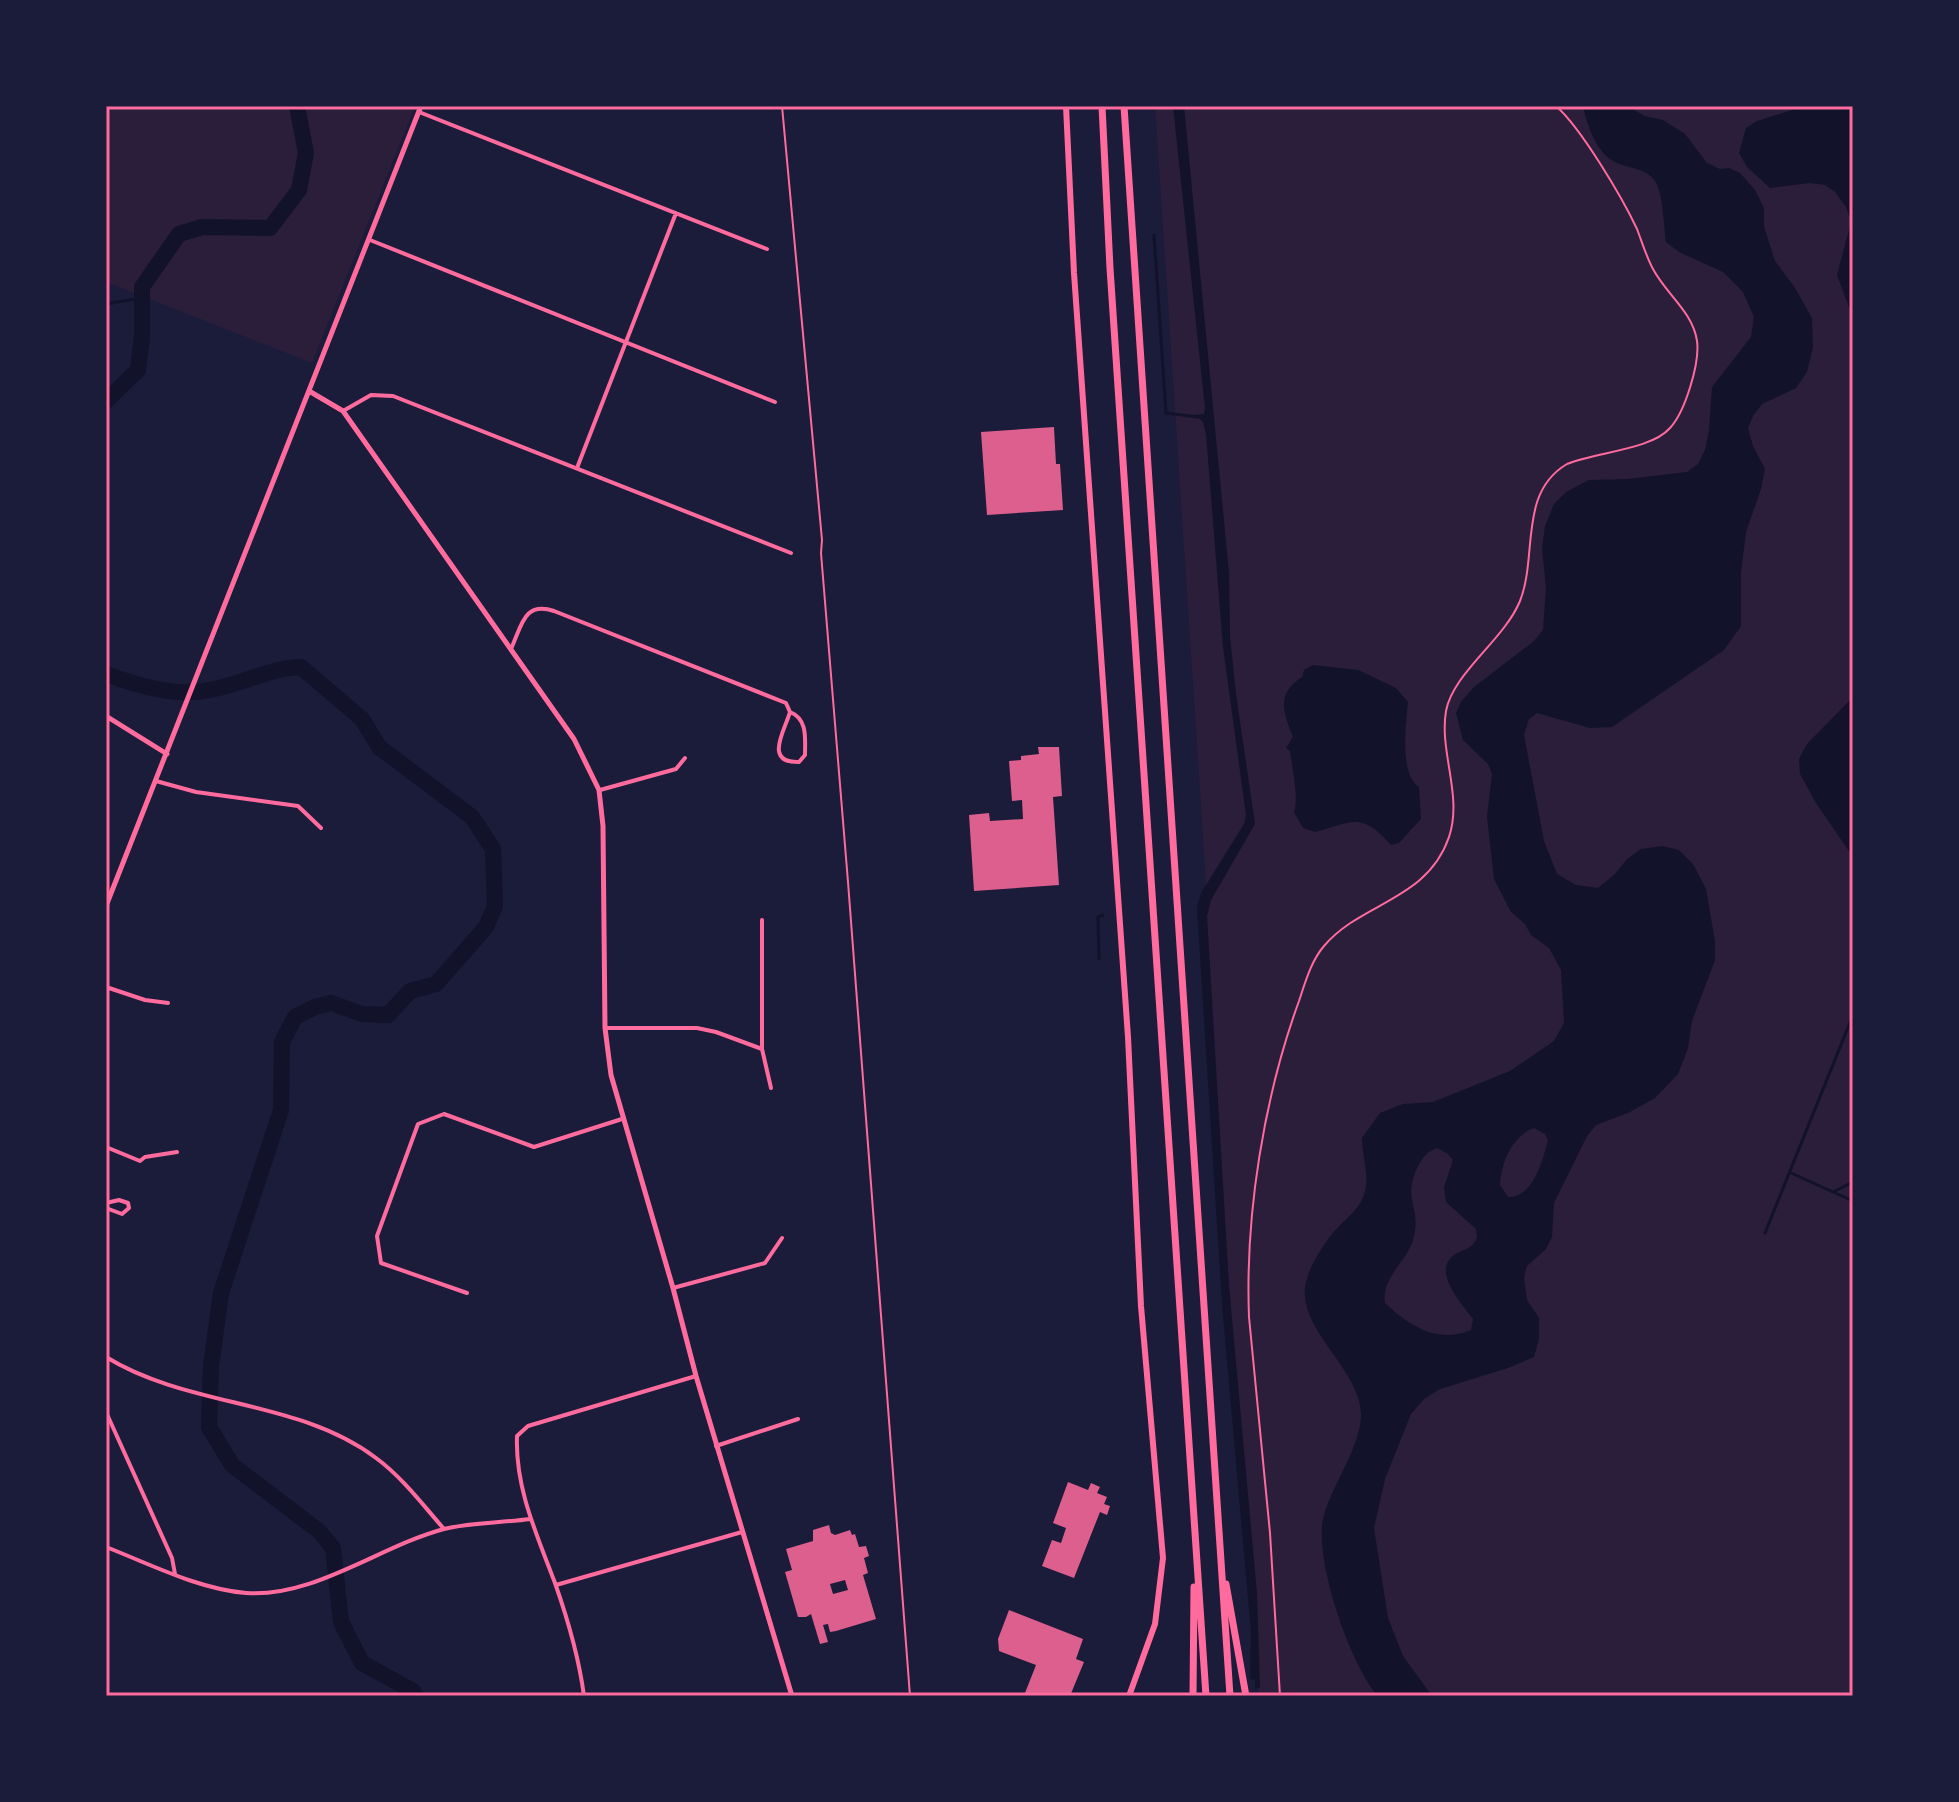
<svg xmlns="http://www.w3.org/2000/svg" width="1959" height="1802" font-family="'PT Serif',serif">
	<rect width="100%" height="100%" fill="#1b1b3a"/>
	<path fill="#2a1e3b" d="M106,106H415L312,363L106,282Z
		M1155,106H1853V1696H1259L1206,975V885L1202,820Z"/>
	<path fill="#12122b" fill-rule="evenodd" d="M1173,106H1184L1229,573L1230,637L1236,694L1255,824L1211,900L1207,916L1229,1285L1257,1593L1260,1688L1255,1689V1680L1250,1679L1251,1632L1222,1304L1197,907L1201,893L1244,824L1246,815L1223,647L1206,434L1203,422L1195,415L1204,414L1205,408Z
		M1583,106H1627L1645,116L1663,120L1685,134L1707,163L1720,169L1729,168L1740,173L1755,190L1764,208V227L1775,261L1795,288L1812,318L1813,347L1807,372L1796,388L1762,404L1753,416L1748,428L1753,446L1765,469L1761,489L1746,532L1741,572V626L1724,650L1612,727L1590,728L1537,713L1529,719L1524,735L1544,841L1557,874L1576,885L1598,888L1615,874L1627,859L1641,849L1662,846L1679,850L1693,864L1706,889L1715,941V960L1692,1021L1688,1048L1678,1074L1655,1098L1630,1112L1596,1125L1587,1136L1554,1203L1552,1237L1546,1249L1527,1266L1524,1278L1527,1300L1539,1318V1339L1534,1357L1508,1368L1440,1389L1424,1399L1411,1414L1385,1479L1374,1528L1388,1618L1403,1656L1432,1696H1378C1350,1665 1312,1555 1324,1515C1333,1484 1362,1444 1361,1413C1359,1367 1295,1328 1306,1282C1310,1265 1322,1247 1332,1234C1346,1217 1363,1209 1366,1186C1368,1173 1362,1152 1362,1138L1380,1113L1403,1104L1433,1102L1510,1071L1554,1041L1564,1023L1561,970L1549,948L1531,935L1525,924L1511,912L1494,879L1487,817L1492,774L1488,764L1463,740L1456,713L1461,702L1474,687L1534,641L1543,630L1546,588L1542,548L1545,526L1554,504L1566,492L1589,480L1628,479L1687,472L1698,464L1705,450L1709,430L1712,387L1751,337L1754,317L1743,292L1723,272L1679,252L1666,242C1664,228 1663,192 1655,181C1646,168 1631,169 1617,163C1597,155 1587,125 1583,106ZM1534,1128L1545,1134L1548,1140C1543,1160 1533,1198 1508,1197L1500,1185C1501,1163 1512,1136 1534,1128ZM1437,1148L1448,1154L1453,1160L1444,1187L1446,1202L1476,1229L1477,1237C1472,1251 1463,1248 1453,1256C1432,1273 1463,1305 1473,1319L1471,1330C1438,1344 1409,1326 1385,1303C1381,1276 1409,1261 1414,1236C1421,1206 1401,1199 1419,1164C1424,1156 1428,1151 1437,1148Z
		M1805,106H1853V318L1837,275L1851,222L1846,207L1835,192L1825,185L1810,183L1770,188L1747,167L1739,153L1746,128L1757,121Z
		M1313,665L1358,670L1396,688L1408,702C1406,724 1399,774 1419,787L1421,819L1399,843L1391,845C1361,811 1352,822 1315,832L1303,828L1294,812C1299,797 1292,767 1290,751L1286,748L1293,737C1283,712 1276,694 1302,677L1304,670Z
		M1853,697V857L1816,803L1800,774L1799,759L1807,744Z"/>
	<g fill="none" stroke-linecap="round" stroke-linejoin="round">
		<path stroke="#12122b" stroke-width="3" d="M1154,235L1166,413L1198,417
			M106,304L142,298
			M1099,959L1098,917L1103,915
			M1791,1173L1853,1201
			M1833,1192L1853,1182
			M1765,1233L1853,1015"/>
		<path stroke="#12122b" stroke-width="16" d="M106,401L138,370L142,336V287L179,234L202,227L270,228L299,190L306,153L297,106
			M106,674C138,686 176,697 210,690C242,684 269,668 301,667L362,719L379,747L472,817L493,849L495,906L486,927L436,984L410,991L388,1015L362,1014L331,1003L315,1007L295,1017L282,1042L281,1110L221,1293L211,1366L209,1427L232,1465L319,1531L333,1548L341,1622L362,1663L413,1691L416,1696"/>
	</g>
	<path fill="#dd5f8e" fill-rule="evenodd" d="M1054,427L1056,464H1060L1063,510L987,515L981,432Z
		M1038,747H1059L1062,796L1053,797L1059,885L974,891L969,815L989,813L990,821L1023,819L1022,800L1012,801L1009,761L1021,760V756L1039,754Z
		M1068,1482L1088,1490L1091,1483L1100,1487L1097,1493L1107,1497L1104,1504L1110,1506L1107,1515L1100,1512L1074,1578L1042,1566L1052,1540L1061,1543L1066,1528L1053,1523Z
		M829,1525L831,1533L835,1535L850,1530L852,1535L855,1534L859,1547L866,1546L869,1556L864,1558L868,1573L863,1575L876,1619L836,1631L830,1632L828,1624L823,1625L828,1642L820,1644L811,1614L806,1617H798L785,1572L792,1570L786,1549L813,1541V1530ZM845,1580L848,1590L833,1594L830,1584Z
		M1009,1610L1083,1639L1076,1659L1084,1662L1070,1696H1034L1025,1693L1036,1665L999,1651L998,1639Z"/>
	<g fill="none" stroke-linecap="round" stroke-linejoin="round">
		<path stroke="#ff6b9d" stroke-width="2" d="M782,106L822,540L821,553L848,882L910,1696
			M1280,1696L1270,1533L1249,1317C1245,1214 1264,1097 1299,1001C1305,983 1311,961 1324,946C1361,902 1427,901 1449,837C1463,796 1439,752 1446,711C1453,673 1504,640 1520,601C1538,555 1518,493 1567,464C1595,452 1651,450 1670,428C1685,412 1700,363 1697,341C1693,312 1666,294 1653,269C1646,256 1642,242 1637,229C1622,197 1581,128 1556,106"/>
		<path stroke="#ff6b9d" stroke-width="4" d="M419,112L767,249
			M370,240L775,402
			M343,411L371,395L393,396L791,553
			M577,468L676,213
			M511,649C522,625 524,601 554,611L786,703L790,712C808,719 805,739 805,755L799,762C763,763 785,730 790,712
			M156,781L196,792L298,806L321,828
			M600,790L676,769L685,758
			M762,920V1049L771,1088
			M106,987L145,1000L168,1003
			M605,1028H697L716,1032L762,1049
			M106,1147L140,1161L145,1157L177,1152
			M106,1203L119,1200L128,1203L129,1208L122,1214L106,1208
			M673,1288L765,1263L782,1238
			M467,1293L381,1263L377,1236L418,1124L444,1114L534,1147L622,1119
			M106,1357C189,1408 298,1399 376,1458C402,1477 423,1505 444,1529
			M106,1412L172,1558L175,1574
			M716,1446L798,1419
			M106,1547C150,1564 198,1589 246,1593C314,1598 380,1546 444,1529C471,1522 502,1523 530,1519
			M556,1585L742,1532
			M584,1696C579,1658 568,1620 555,1583C537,1535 515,1488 517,1436L528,1426L696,1376"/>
		<path stroke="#ff6b9d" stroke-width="5" d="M309,391L343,411L574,739L599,790L603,826L605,1028L611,1075L673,1288L696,1376L792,1696
			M106,716L167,754
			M106,906L421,106"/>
		<path stroke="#ff6b9d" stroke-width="6" d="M1066,106L1074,273L1128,1037L1141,1306L1163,1558L1155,1624L1129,1696"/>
		<path stroke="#ff6b9d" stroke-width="7" d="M1102,106L1110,268L1206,1696
			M1124,106L1230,1696
			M1226,1584L1246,1696
			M1193,1696L1194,1587"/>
	</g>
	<rect width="1959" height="1802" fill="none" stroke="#1b1b3a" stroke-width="216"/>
	<rect x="108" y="108" width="1743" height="1586" fill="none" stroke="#ff6b9d" stroke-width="3"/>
</svg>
